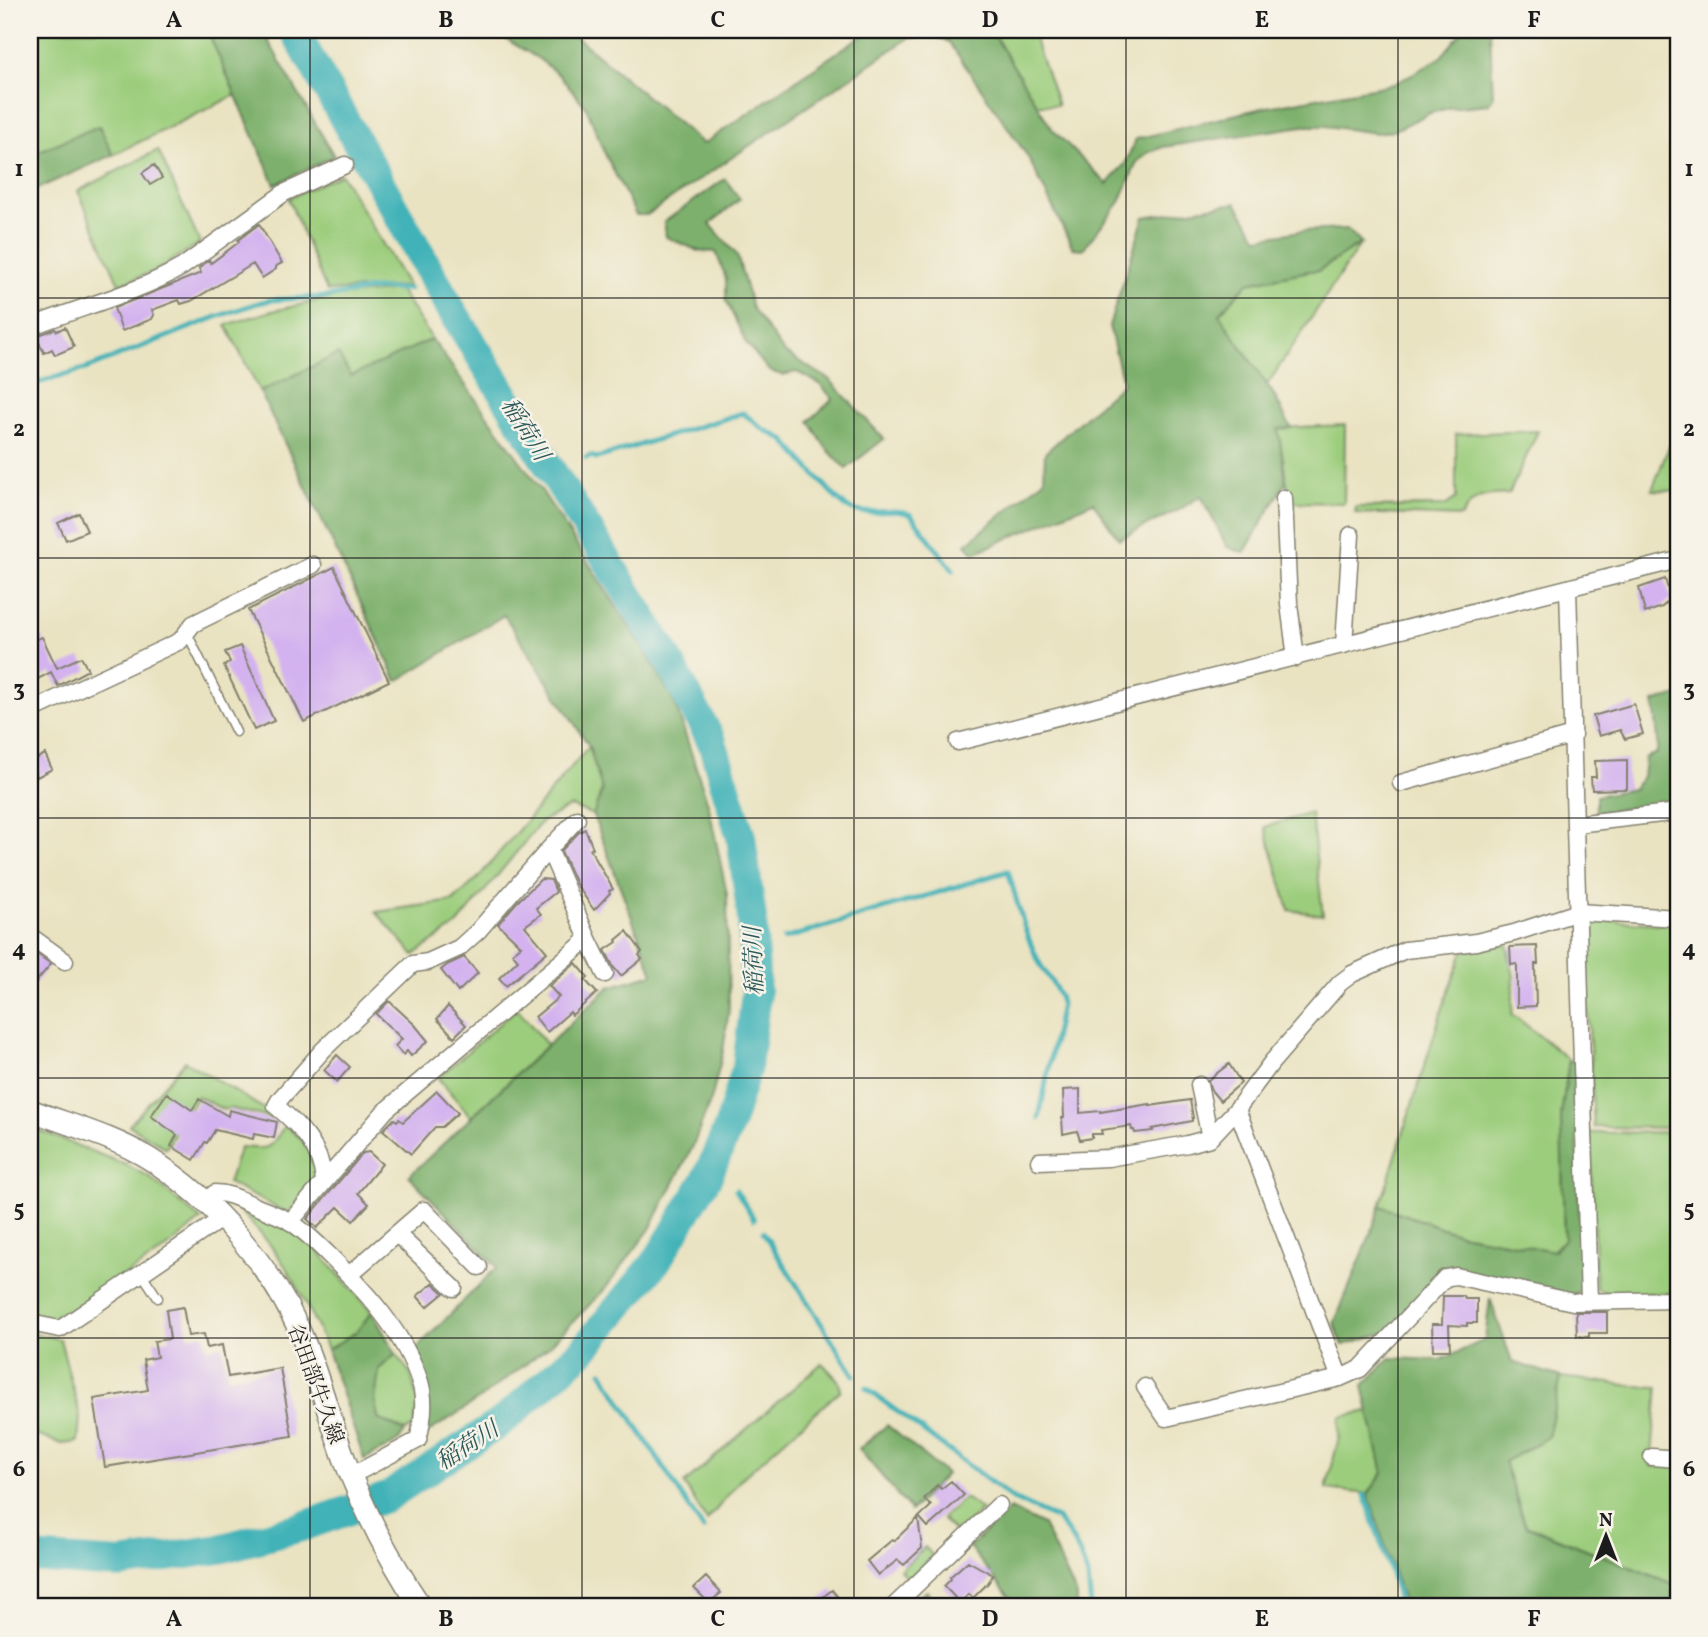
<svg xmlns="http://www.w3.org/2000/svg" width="1708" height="1637" font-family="Vollkorn,'Noto Serif JP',serif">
	<rect width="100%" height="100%" fill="#f7f3e8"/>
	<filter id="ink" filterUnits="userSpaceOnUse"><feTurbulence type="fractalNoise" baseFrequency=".0143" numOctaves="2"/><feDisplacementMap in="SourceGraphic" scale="14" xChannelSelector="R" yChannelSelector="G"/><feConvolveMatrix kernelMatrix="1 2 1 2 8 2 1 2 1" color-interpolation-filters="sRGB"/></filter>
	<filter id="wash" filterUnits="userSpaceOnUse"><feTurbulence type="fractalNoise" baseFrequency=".00686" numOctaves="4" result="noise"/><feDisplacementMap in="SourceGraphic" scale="28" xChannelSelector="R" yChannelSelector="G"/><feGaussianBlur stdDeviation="1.57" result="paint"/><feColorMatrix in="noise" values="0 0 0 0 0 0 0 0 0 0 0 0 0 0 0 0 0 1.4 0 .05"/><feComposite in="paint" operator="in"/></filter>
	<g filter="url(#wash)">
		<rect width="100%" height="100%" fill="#eae3c2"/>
		<path fill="#9ccd7d" stroke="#5c744c" stroke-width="2" d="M30,30H207L236,95L113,155L99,126L30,155Z
			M991,30H1031L1058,105H1037Z
			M158,150L200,243L153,272L119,284L78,191Z
			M341,174L408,286L327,291L288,198Z
			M1361,243L1267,385L1219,314L1248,283L1309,271H1318Z
			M400,290L432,339L351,377L338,354L260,392L226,325L268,312L344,295Z
			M1345,425L1344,503L1290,502L1278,428Z
			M1678,428V491L1652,490L1666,454Z
			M1538,431L1509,494C1484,495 1474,494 1461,517L1355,513L1356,507L1445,506L1456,498V434Z
			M589,746L602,790L593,815L571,806L541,822L458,924L414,955L376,912L453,901L478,878Z
			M1311,813L1323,915L1289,910L1265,827Z
			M1599,920L1678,925V1128L1594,1127L1584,929L1592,922Z
			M1507,944L1514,977L1512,1016H1515L1569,1060L1561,1116L1564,1239L1553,1251L1460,1234L1380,1206L1441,1013L1463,951Z
			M517,1008L547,1045L471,1117L438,1078Z
			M185,1061L271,1113V1118L229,1108L224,1110L197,1096L166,1148L129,1125Z
			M285,1125L300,1138L315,1158L316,1179L289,1214L228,1183L240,1147C271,1149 268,1151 285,1125Z
			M30,1127L124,1164L148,1176L201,1220L163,1251L53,1322L30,1318Z
			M1678,1132V1293L1611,1294L1596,1289L1590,1133Z
			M232,1203L277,1223L312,1244L372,1312L356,1332L327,1350C315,1322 302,1293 285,1266C271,1243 251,1223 232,1203Z
			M30,1333L60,1339L80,1416L78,1442L62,1444L30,1433Z
			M396,1354L411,1374L418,1401L414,1427L405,1431L378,1419L375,1401L379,1369Z
			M822,1363L838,1380L841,1390L741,1479L707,1521L684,1484Z
			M1561,1377L1634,1386L1658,1387L1651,1466L1678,1467V1586L1526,1525L1504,1462L1548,1437Z
			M1369,1411L1383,1473L1368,1494L1326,1489L1339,1437L1340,1417Z
			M965,1498L982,1510L955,1533L942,1518Z
			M925,1547L933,1556L908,1579L900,1570Z"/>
		<path fill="#7db06c" stroke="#4c6644" stroke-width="2" d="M207,30H262L334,156L275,185Z
			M490,30H568L703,144L870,30H991L1052,129L1107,184L1125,164L1136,139L1262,108L1394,84L1440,58L1461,33V30H1490L1493,98L1488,104L1449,108L1430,113L1393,131L1375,133L1326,126H1303L1163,147L1147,153L1137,162L1120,202L1083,249L1073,248L1028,157L949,42L934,36L909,38L647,215H636L606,156L586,107L559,75L539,59Z
			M99,126L113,155L30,192V155Z
			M725,179L740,199L710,224L737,255L752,308L784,352L829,379L884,439L846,469L826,448L809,421L833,399L820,384L797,372L782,375L769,371L746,343L726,300V279L716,252L699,251L666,237L664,222Z
			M1236,203L1258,238L1301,231L1347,229L1361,243L1318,271H1309L1248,283L1219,314L1274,395L1291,428L1278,429L1286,482L1244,553L1227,547L1201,496L1179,510L1119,539L1093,502L974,553L966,544L1044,480L1045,453L1123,383L1109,326L1144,217Z
			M432,339L540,488L652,662L676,706L709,807L727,894L729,1009L723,1051L712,1097L692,1148L650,1229L605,1289L549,1346L481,1398L427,1433L413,1352L497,1267L409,1176L609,987L653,974L593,815L602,790L589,746L504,615L397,681L337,552L260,392L338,354L351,376Z
			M1678,695V801L1596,813V796L1633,789L1643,777L1645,758L1657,753L1658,739L1654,702Z
			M1569,1060L1576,1062L1581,1290L1573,1296L1460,1271L1385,1333L1343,1345L1334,1324L1371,1233L1380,1206L1460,1234L1554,1251L1564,1239L1561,1116Z
			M1490,1298L1512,1362L1561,1377L1548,1437L1504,1462L1525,1525L1678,1586V1599L1674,1607H1405L1368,1494L1383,1473L1363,1386L1390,1358L1441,1360L1485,1340Z
			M372,1312L396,1354L379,1369L375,1401L378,1419L405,1431L397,1443L364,1459L327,1350L356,1332Z
			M887,1425L946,1474L911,1511L859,1449Z
			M1010,1509L1043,1525L1077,1596V1607H1011V1599L969,1547Z
			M927,1591L935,1607H915L913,1601Z"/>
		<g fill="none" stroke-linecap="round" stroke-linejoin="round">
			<path stroke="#41b2b8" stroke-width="5" d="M30,385L88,368L219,316L258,303L271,300L326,297L373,289H409
				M586,458L590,456L597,458L743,413L763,429L783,439L838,500C841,502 844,505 847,507C866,519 892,505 911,515L953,570
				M784,939L1008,871C1017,900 1024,932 1038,960C1045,975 1059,987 1061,1004L1039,1118
				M736,1190L754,1219
				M763,1232L854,1375
				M602,1372L703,1529
				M866,1388L1013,1499L1057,1519L1069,1534L1079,1552L1088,1577L1091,1607
				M1365,1495L1396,1589L1400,1607
				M67,1606V1607"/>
			<path stroke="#41b2b8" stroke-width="30" d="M30,1558L120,1564L220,1549L301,1527L387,1497L504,1420L582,1351L656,1262L707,1178L730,1123L747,1066L756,993L752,919L741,837L712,742L666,655L451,309L294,30"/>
		</g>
		<g id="blocks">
			<path fill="#d3b2ef" d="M154,165L162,178L150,185L142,173Z
				M259,224L282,263L276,266V269L262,278L253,264L191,301L181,304L179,300L152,310L154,315L152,319L122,331L114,308L201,273L199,268L209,260L211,263L239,242L238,240Z
				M65,327L74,347L55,355L52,349L44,353L36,336L55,329L57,331Z
				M79,513L87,531L66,540L58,523Z
				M334,567L389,681L304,722L248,610Z
				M1665,579L1671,599L1662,607L1645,613L1639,588Z
				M42,637L57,668L81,657L88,670L58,686L51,672L30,683V642Z
				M240,646L274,721L254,730L224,666L230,662L225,652Z
				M1634,704L1643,734L1625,739L1620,730L1599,736L1593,716Z
				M45,754L52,769L37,777L30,762Z
				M1627,760V789L1592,790L1591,777H1596L1595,761Z
				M585,829L593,848L590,849L613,889L609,891L610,893L594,910L576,884L561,851L579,832Z
				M541,879L551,880L556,892L536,908L541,914L525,926L547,952L506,986L499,978L518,960L512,953L521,946L498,924L516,903Z
				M627,931L642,952L639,955L642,959L621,976L614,968L605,950L617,942L616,940Z
				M1537,946L1538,964H1535L1536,1006L1517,1007V964L1511,965L1510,947Z
				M30,949L51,964L30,989Z
				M464,957L478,973L458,992L441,970L447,965Z
				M576,963L588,977L585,980L597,993L572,1015L570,1012L547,1032L535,1017L559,997L549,986Z
				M389,1001L415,1025L428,1041L411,1056L407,1051L403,1055L395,1046L402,1039L376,1014Z
				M448,1006L466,1025L454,1037L437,1019Z
				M337,1055L350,1067L337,1082L324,1070Z
				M1229,1064L1241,1083L1220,1101L1210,1089L1208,1080Z
				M1080,1089V1113L1100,1111V1112L1150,1104V1106L1190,1100L1193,1118H1192V1121L1152,1129L1153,1131L1135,1133L1134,1130H1132L1131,1126L1101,1130L1102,1134H1092V1138L1080,1140L1077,1131L1063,1134L1062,1118H1064L1063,1090Z
				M437,1091L458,1113L442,1127H435L411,1154L383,1130L394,1119L397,1121L399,1119L403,1122Z
				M167,1093L192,1110L199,1099L228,1116L229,1110L277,1122L274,1138L254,1134L253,1139L215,1130L207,1143L205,1142L194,1160L171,1146L177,1135L151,1116Z
				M369,1152L382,1164L358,1193L369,1204L353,1221L338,1207L317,1228L307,1219L363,1153Z
				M433,1283L444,1293L427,1307L417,1296Z
				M1443,1296H1464L1465,1299H1477V1323H1467V1326L1449,1325L1450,1350H1433L1432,1324H1442Z
				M183,1307L188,1336L204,1334L207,1348L222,1345L228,1377L280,1368L292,1436L105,1467L94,1399L148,1390L143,1360L157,1357L154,1341L170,1339L166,1310Z
				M1576,1312H1607V1333H1589V1337L1577,1336Z
				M951,1481L964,1495L928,1527L919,1517L931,1506L924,1499L937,1485L941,1489Z
				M918,1518L922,1548L904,1565L898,1560L878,1575L867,1561L892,1540L894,1541Z
				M968,1561L993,1575L988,1583L973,1598L969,1594L960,1603L944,1586L951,1579L950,1577Z
				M706,1577L721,1593L709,1603L694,1588Z
				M832,1590L846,1607H810Z"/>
		</g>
	</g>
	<g filter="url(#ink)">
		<use href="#blocks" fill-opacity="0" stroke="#83806f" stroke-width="2"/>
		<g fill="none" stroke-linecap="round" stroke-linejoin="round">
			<defs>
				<path id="lane" d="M187,633L236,732
					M142,1274L158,1298"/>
				<path id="street" d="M30,327C80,307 135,294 182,267L284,193L345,165
					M1284,498L1289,604L1296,658
					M1568,588L1589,1301
					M1344,645L1351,535
					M30,711L180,641L193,624L313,565
					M958,742L1678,560
					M1401,783L1573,735
					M1576,824L1678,812
					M549,849L577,819
					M30,936L65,961
					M588,939L605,974
					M1199,1085L1210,1138
					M1237,1109L1340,1378
					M1039,1161L1108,1158L1188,1144L1210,1138L1237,1109L1272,1062L1340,983L1352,974L1405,950L1476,942L1514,933L1578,912L1678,918
					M205,1202L215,1193C230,1193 241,1200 255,1206C266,1211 279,1215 289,1221C304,1230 318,1244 330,1256C366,1292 404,1332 420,1382C426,1401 423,1421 418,1440L362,1470L350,1474
					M290,1222L385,1111L588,939L549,849L478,931L459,948L428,962L413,964L323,1050L280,1099L276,1106C301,1127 321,1147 324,1181
					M397,1234L454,1288
					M349,1275L424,1210L479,1267
					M30,1323L60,1329L221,1219
					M1145,1387L1166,1418L1340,1378L1360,1369L1445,1278L1456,1276L1573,1302L1678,1300
					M1652,1457L1678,1459
					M893,1607L999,1505"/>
				<path id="secondary" d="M30,1110C69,1125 112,1136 148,1158C215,1199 277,1272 306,1346C322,1387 333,1430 349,1471C368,1518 393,1565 421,1607"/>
			</defs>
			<use href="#lane" stroke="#83806f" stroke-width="11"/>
			<use href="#street" stroke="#83806f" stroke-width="19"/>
			<use href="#secondary" stroke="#83806f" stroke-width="24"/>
			<use href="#lane" stroke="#fff" stroke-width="8"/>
			<use href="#street" stroke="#fff" stroke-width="16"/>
			<use href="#secondary" stroke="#fff" stroke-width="21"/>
		</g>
	</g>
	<path fill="none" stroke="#1c1c1c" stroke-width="2" stroke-opacity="0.55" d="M310,30V1607M582,30V1607M854,30V1607M1126,30V1607M1398,30V1607M30,298H1678M30,558H1678M30,818H1678M30,1078H1678M30,1338H1678"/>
	<g text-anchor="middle" stroke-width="5" stroke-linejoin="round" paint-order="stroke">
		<g font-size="21" fill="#1c1c1c" stroke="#f7f3e8">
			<text transform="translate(316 1384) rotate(70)" y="7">谷田部牛久線</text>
		</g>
		<g font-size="23" font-style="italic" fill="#2b585a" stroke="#f7f3e8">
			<text transform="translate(526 429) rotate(58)" y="8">稲荷川</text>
			<text transform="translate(753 961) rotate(-92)" y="8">稲荷川</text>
			<text transform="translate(467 1445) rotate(-33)" y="8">稲荷川</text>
		</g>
	</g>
	<rect width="1708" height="1637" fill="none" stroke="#f7f3e8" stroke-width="77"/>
	<g transform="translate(1606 1536)" stroke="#f7f3e8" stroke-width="5" paint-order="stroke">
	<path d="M0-5L12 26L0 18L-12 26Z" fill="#1c1c1c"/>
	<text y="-10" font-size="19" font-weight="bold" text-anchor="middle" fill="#1c1c1c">N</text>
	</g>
	<rect x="38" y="38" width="1632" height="1560" fill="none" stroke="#1c1c1c" stroke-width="2.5"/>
	<g font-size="23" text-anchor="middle" font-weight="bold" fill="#1c1c1c">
		<text x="174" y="27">A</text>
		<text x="446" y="27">B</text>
		<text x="718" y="27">C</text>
		<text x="990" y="27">D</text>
		<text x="1262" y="27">E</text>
		<text x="1534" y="27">F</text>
		<text x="19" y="176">1</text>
		<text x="1689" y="176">1</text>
		<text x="19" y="436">2</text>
		<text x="1689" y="436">2</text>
		<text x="19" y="696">3</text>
		<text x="1689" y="696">3</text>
		<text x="19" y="956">4</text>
		<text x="1689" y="956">4</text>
		<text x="19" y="1216">5</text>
		<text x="1689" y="1216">5</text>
		<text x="19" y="1476">6</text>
		<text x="1689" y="1476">6</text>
		<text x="174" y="1626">A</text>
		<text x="446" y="1626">B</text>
		<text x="718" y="1626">C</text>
		<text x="990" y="1626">D</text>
		<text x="1262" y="1626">E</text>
		<text x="1534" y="1626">F</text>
	</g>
</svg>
